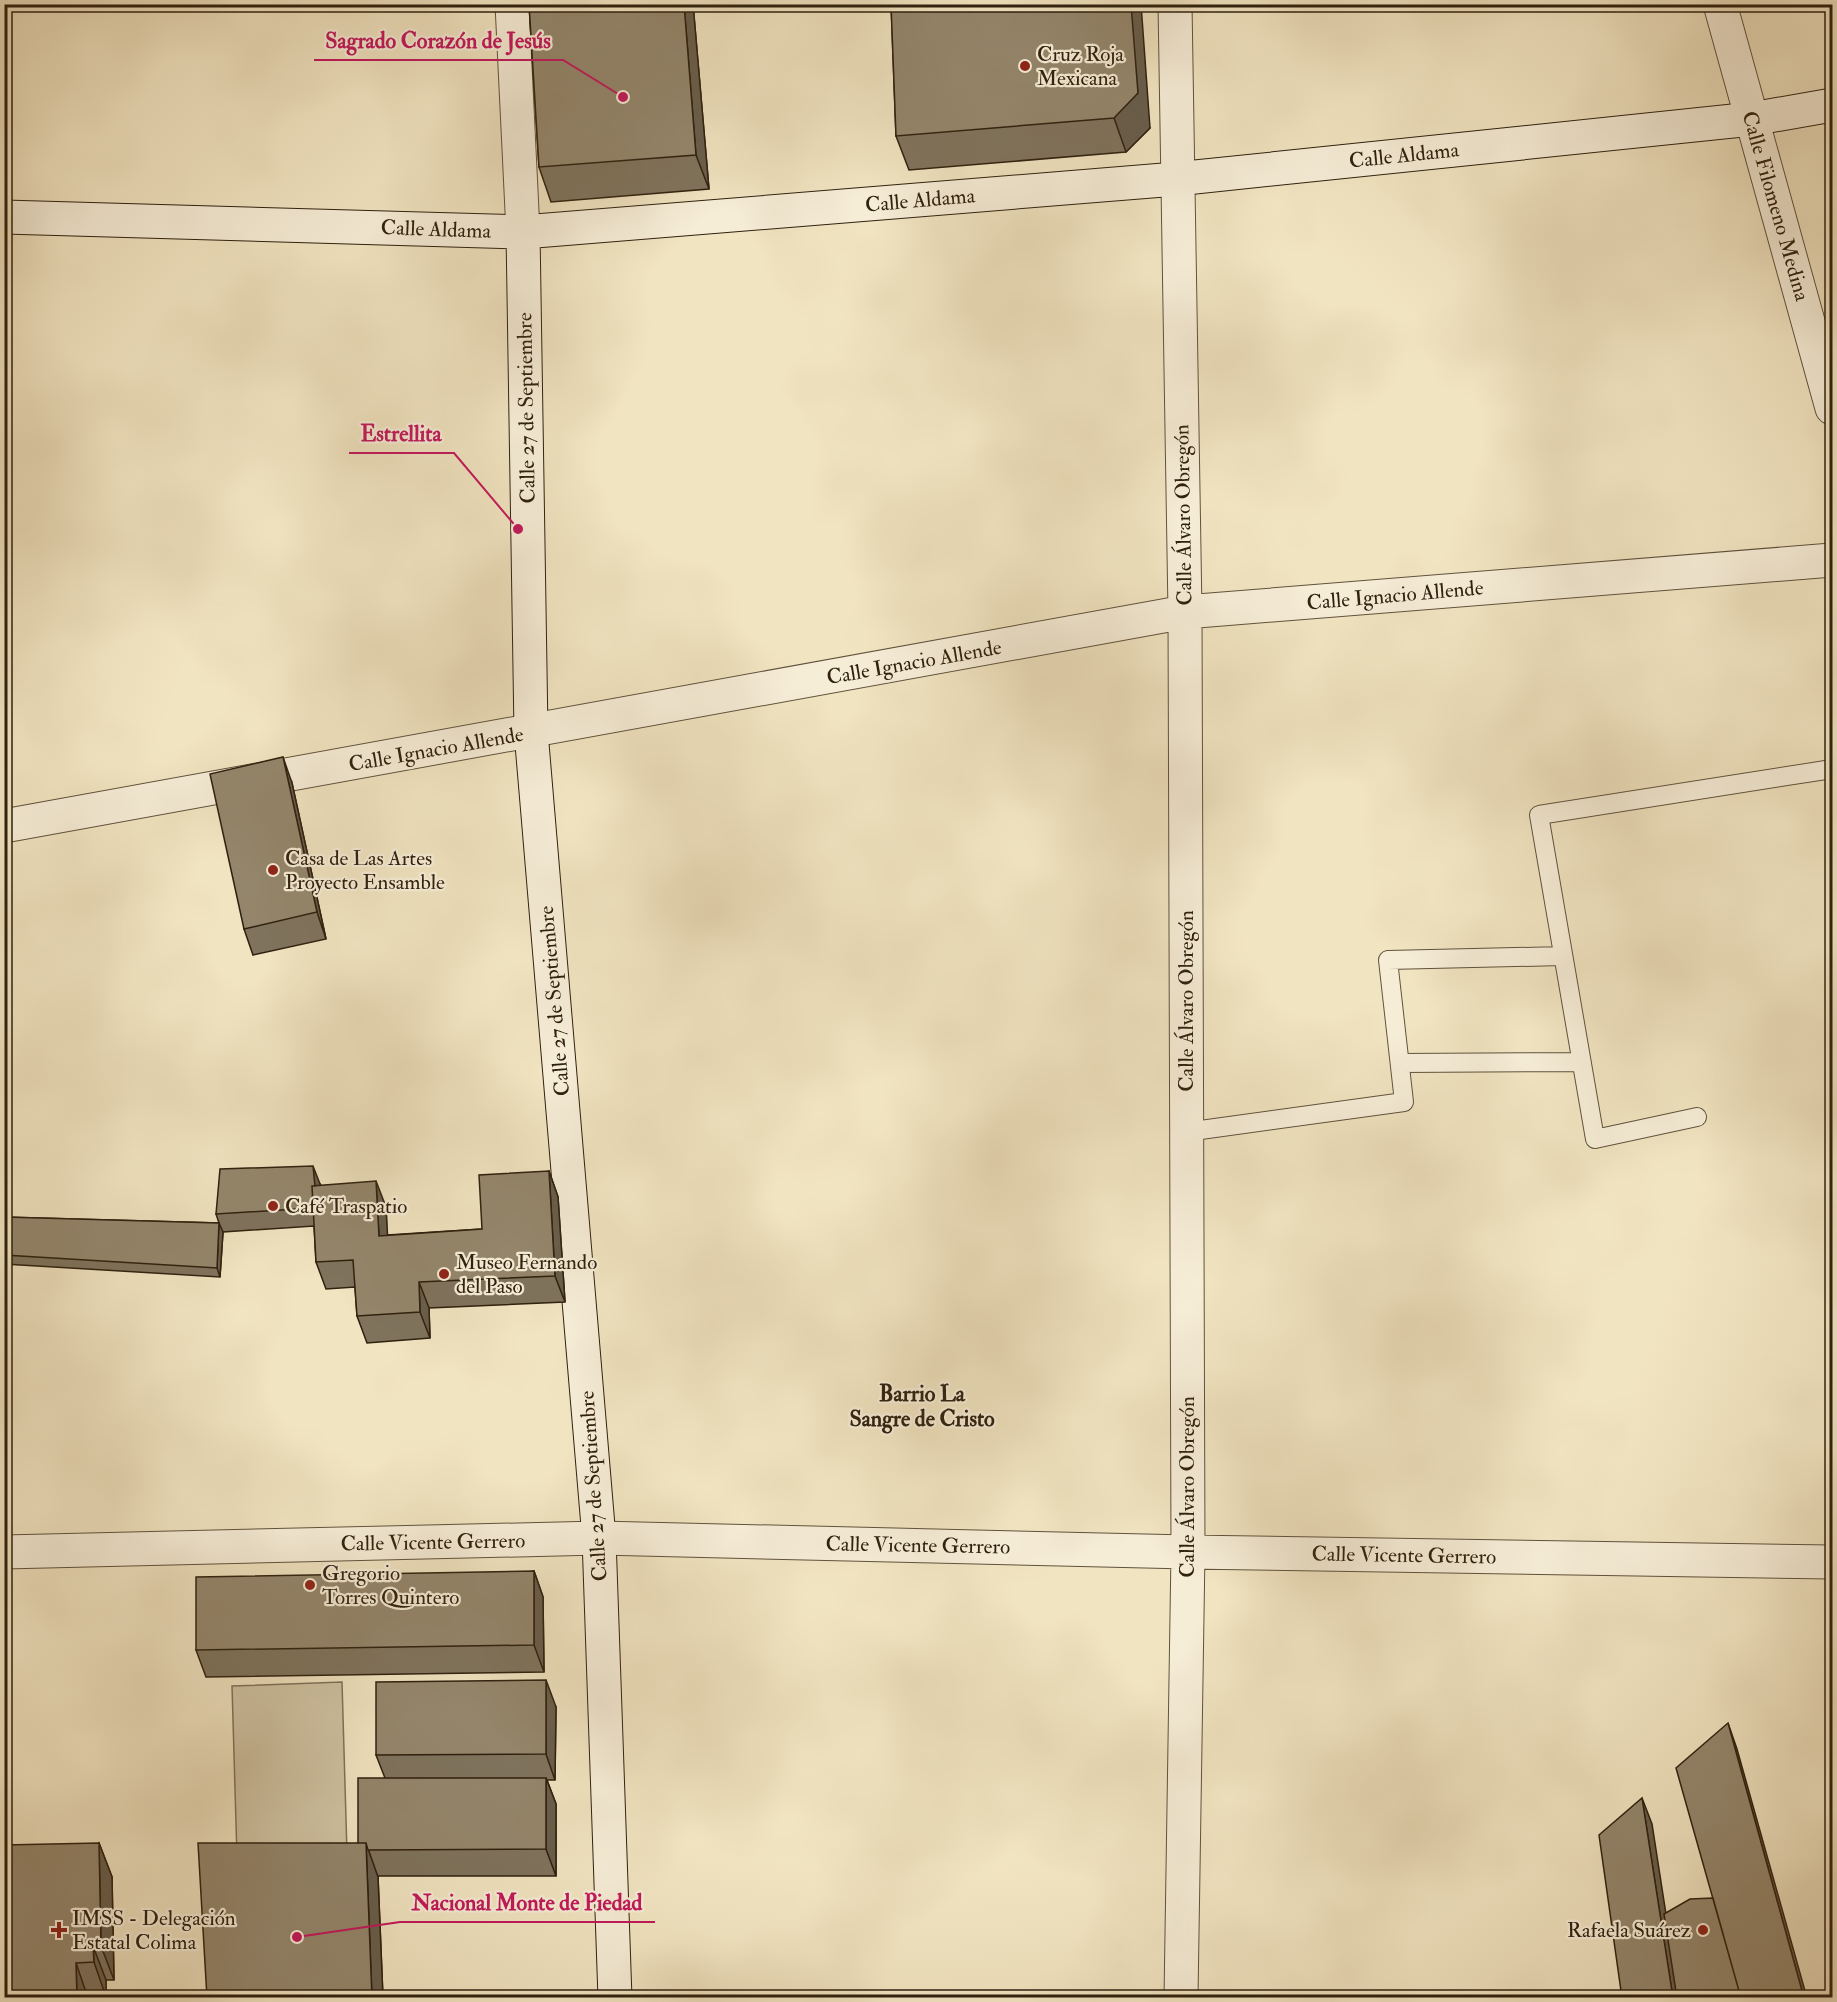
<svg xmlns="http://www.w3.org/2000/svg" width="1837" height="2002" font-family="'IM FELL Double Pica',serif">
	<rect width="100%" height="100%" fill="#f1e4c1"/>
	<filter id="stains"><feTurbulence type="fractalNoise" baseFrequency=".00333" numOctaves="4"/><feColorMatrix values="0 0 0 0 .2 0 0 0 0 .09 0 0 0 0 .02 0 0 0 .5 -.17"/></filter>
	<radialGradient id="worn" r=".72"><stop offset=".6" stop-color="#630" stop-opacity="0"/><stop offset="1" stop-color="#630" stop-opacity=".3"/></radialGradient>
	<path fill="#d0c3a3" stroke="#807259" stroke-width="1.5" d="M342,1682L347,1853L237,1857L232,1686Z"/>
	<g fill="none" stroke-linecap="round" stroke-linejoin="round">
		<defs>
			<path id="lane" d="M1400,1063L1581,1062
				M1697,1117L1595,1139L1539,815L1832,769
				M1186,1132L1404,1102L1388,960L1563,956"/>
			<path id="street" d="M512,4L523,232
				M1175,4L1185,612L1188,1552L1181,1998
				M1720,4L1832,408
				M4,826L1185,612L1832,560
				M4,1552L599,1538L1188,1552L1832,1562"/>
			<path id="secondary" d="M4,217L523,232L1176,179L1752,119L1832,105
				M523,232L531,732L599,1538L615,1998"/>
		</defs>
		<use href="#lane" stroke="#60523c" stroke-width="20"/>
		<use href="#street" stroke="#60523c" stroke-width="35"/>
		<use href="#secondary" stroke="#2f210f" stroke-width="35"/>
		<use href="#lane" stroke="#f6edd7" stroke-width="18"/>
		<use href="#street" stroke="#f6edd7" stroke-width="33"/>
		<use href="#secondary" stroke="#f6edd7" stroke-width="33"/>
	</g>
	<path fill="#7f735d" stroke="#2f210f" stroke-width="1.5" d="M529,4H693L709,189L551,202L539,167Z
		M891,4L1150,128L1126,152L909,170L896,136Z
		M292,783L326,939L253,955L244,929Z
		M549,1171L558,1197L565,1302L429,1308L430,1338L367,1343L357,1316L355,1287L326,1289L316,1262L314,1226L223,1232L220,1277L4,1264V1217L219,1223L216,1214L320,1184V1185L386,1207L387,1235L482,1229Z
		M534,1571L543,1597L544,1672L206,1677L196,1650Z
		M556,1707L555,1780H547L556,1804V1876H378L383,1998H207L358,1843L385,1778L376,1755Z
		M99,1843L112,1877L114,1980H106V1997L88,1998H4Z"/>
	<path fill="#685e4c" stroke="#2f210f" stroke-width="1.5" d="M684,4H693L709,189L696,155Z
		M1131,4H1141L1150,128L1126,152L1114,118Z
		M283,757L292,783L326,939L317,912Z
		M313,1166L320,1184L323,1226L316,1208Z
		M549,1171L558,1197L565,1302L555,1276Z
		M376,1181L386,1207L389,1262L379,1236Z
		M219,1223L223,1232L220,1277L217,1268Z
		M419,1282L429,1308L430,1338L420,1312Z
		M534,1571L543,1597L544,1672L534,1645Z
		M546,1680L556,1707L555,1780L546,1754Z
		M1728,1723L1737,1749L1807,1998H1804Z
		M546,1778L556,1804V1876L546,1849Z
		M1642,1798L1652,1824L1679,1998H1673Z
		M99,1843L112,1877L114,1980L101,1946Z
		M366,1843L378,1877L383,1998H372Z
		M93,1946L106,1980V1997L94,1962Z
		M76,1963L88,1998H77Z"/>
	<path fill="#94866c" stroke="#2f210f" stroke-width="1.5" d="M529,4H684L696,155L539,167Z
		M891,4H1131L1138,93L1114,118L896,136Z
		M283,757L317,912L244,929L210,774Z
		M313,1166L315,1186H312L313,1208L216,1214L220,1169Z
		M549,1171L555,1276L419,1282L420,1312L357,1316L353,1260L316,1262L312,1186L376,1181L379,1236L482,1229L479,1175Z
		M4,1217L219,1223L217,1268L4,1255Z
		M534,1571V1645L196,1650V1577Z
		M546,1680V1754L376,1755V1682Z
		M1728,1723L1804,1998H1741L1676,1768Z
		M358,1778H546V1849L368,1850L366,1843H358Z
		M1642,1798L1673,1998H1622L1599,1835Z
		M99,1843L101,1946H93L94,1962L76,1963L77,1998H4V1845Z
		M198,1843H366L372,1998H207Z
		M1713,1898L1741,1998H1677L1664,1914L1690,1899Z"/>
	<g fill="#8f2418" stroke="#f6edd7" stroke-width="2">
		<circle cx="1025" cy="66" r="6"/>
		<circle cx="273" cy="870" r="6"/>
		<circle cx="273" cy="1206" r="6"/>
		<circle cx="444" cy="1274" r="6"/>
		<circle cx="310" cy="1585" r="6"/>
		<path d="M56 1921h6v6h6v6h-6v6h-6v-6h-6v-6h6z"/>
		<circle cx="1703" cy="1930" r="6"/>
	</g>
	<g text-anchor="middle" stroke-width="4.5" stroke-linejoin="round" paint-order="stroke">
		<g font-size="21" fill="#2f210f" stroke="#f6edd7" text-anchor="start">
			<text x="1037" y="61">Cruz Roja<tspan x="1037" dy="24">Mexicana</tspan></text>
			<text x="285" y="865">Casa de Las Artes<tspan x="285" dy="24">Proyecto Ensamble</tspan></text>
			<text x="285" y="1213">Café Traspatio</text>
			<text x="456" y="1269">Museo Fernando<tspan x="456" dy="24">del Paso</tspan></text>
			<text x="322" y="1580">Gregorio<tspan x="322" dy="24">Torres Quintero</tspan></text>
			<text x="72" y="1925">IMSS - Delegación<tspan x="72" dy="24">Estatal Colima</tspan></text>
			<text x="1691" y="1937" text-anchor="end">Rafaela Suárez</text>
		</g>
		<g font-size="21" fill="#2f210f" stroke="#f6edd7">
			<text transform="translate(1404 155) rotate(-6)" y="7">Calle Aldama</text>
			<text transform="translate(920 200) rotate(-5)" y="7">Calle Aldama</text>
			<text transform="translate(1776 206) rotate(74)" y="7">Calle Filomeno Medina</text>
			<text transform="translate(436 229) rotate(2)" y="7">Calle Aldama</text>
			<text transform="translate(526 408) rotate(-91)" y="7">Calle 27 de Septiembre</text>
			<text transform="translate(1183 515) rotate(-91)" y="7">Calle Álvaro Obregón</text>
			<text transform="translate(1395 595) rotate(-5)" y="7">Calle Ignacio Allende</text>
			<text transform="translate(914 662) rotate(-10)" y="7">Calle Ignacio Allende</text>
			<text transform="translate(436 749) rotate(-10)" y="7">Calle Ignacio Allende</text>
			<text transform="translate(554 1001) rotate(-95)" y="7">Calle 27 de Septiembre</text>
			<text transform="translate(1186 1001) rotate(-90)" y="7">Calle Álvaro Obregón</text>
			<text transform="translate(593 1486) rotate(-94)" y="7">Calle 27 de Septiembre</text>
			<text transform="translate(1187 1487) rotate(-90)" y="7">Calle Álvaro Obregón</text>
			<text transform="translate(433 1542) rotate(-1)" y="7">Calle Vicente Gerrero</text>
			<text transform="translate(918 1545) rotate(1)" y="7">Calle Vicente Gerrero</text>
			<text transform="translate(1404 1555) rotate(1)" y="7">Calle Vicente Gerrero</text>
		</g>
		<g font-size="22" font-weight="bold" fill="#2f210f" stroke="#f6edd7">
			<text x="922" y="1401">Barrio La<tspan x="922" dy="25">Sangre de Cristo</tspan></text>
		</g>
	</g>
	<path fill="none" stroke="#c2185b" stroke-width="2" d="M623 97L563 60H314M518 529L454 453H349M297 1937L400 1922H655"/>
	<g fill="#c2185b" stroke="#f6edd7" stroke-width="2">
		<circle cx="623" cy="97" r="6"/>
		<circle cx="518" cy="529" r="6"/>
		<circle cx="297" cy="1937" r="6"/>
	</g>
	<g font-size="22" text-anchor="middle" font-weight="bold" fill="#c2185b" stroke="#f6edd7" stroke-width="4.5" stroke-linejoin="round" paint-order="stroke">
		<text x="438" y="48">Sagrado Corazón de Jesús</text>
		<text x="401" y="441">Estrellita</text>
		<text x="527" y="1910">Nacional Monte de Piedad</text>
	</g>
	<rect width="1837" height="2002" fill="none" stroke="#f1e4c1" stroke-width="24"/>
	<rect x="6" y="6" width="1825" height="1990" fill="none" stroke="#2f210f" stroke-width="3"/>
	<rect x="12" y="12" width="1813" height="1978" fill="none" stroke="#2f210f" stroke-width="1.5"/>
	<rect width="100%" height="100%" filter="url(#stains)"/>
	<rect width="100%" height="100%" fill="url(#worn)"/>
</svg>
